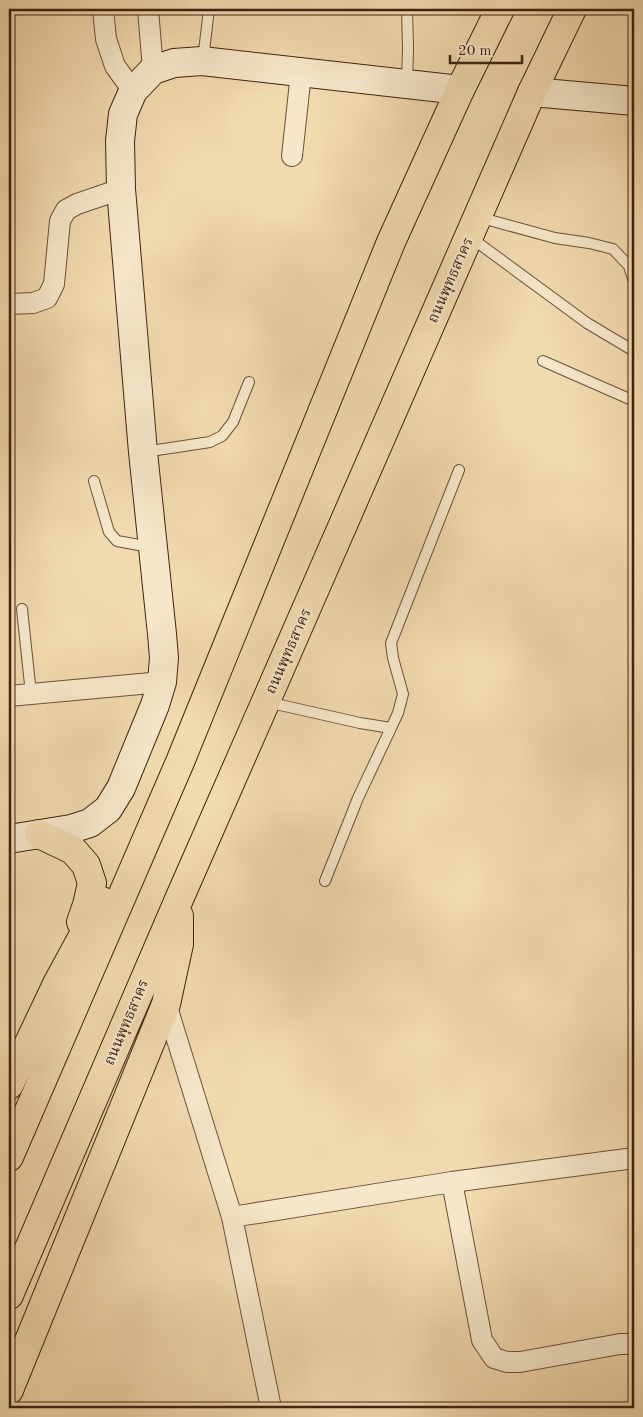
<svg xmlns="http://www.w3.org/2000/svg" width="643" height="1417" font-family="'Old Standard TT','Noto Serif Thai',serif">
	<rect width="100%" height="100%" fill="#f1daae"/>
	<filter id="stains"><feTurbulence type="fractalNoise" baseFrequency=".004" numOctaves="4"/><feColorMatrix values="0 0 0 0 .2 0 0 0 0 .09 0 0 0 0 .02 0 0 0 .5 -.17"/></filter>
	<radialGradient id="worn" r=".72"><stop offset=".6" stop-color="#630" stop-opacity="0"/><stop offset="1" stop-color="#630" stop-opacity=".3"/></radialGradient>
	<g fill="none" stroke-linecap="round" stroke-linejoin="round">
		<defs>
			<path id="lane" d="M203,60L209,9
				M407,83L408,48L407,9
				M478,217L555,238L589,243L613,249L629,266L634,282
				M470,237L587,323L634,351
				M543,361L634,401
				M144,452L210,442L222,436L233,422L249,382
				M94,481L109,532L117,541L150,547
				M22,609L31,694
				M267,702L360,723L391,728L398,713L403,694L393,658L391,643L459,470
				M325,881L358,798L391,728"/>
			<path id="street" d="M103,9L106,39L115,66L133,91
				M148,9L153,70
				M292,156L301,73
				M9,304L33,303L47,298L54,284L60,221L66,210L77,204L121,189
				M9,696L162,682
				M166,1004L232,1217L271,1408
				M452,1182L482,1340L494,1358L507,1362H520L620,1344H634
				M232,1217L452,1182L634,1158"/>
			<path id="secondary" d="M532,92L634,101
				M9,839L71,829L90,823L108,809L121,788L155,705L162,682L164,658L162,634L143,452L121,189L120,141L123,114L133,91L153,70L174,63L202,61L460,90"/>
			<path id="primary" d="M39,834L73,850L86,865L92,883L87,905L81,922
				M9,1085L57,984L102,901
				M9,1157L180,762L391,242L460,90L500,9
				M9,1295L180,897L266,701L532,92L572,9
				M9,1390L166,1004L179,944V916"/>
		</defs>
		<use href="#lane" stroke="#6c5038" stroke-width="12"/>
		<use href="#street" stroke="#6c5038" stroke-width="22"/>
		<use href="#secondary" stroke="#3f2210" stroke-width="30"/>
		<use href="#primary" stroke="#3f2210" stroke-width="30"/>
		<use href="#lane" stroke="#f6e7ca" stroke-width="10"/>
		<use href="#street" stroke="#f6e7ca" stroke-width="20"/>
		<use href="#secondary" stroke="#f6e7ca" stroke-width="28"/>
		<use href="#primary" stroke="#f1daae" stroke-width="28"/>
	</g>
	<g text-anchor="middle" stroke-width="4" stroke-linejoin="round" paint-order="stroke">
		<g font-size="15" fill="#3f2210" stroke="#f6e7ca">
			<text transform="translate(450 280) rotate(-66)" y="5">ถนนพุทธสาคร</text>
			<text transform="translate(288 651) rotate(-66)" y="5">ถนนพุทธสาคร</text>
			<text transform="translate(126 1022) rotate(-67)" y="5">ถนนพุทธสาคร</text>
		</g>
	</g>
	<rect width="643" height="1417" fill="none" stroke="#f1daae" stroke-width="30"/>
	<rect x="10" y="10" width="623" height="1397" fill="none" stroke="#3f2210" stroke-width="2.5"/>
	<rect x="15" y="15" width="613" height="1387" fill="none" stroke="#3f2210"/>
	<path d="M450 55v8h72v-8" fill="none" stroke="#3f2210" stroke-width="2.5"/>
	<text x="458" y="55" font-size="15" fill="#3f2210" stroke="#f6e7ca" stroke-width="4" paint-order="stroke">20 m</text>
	<rect width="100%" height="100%" filter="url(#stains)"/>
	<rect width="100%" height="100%" fill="url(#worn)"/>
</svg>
